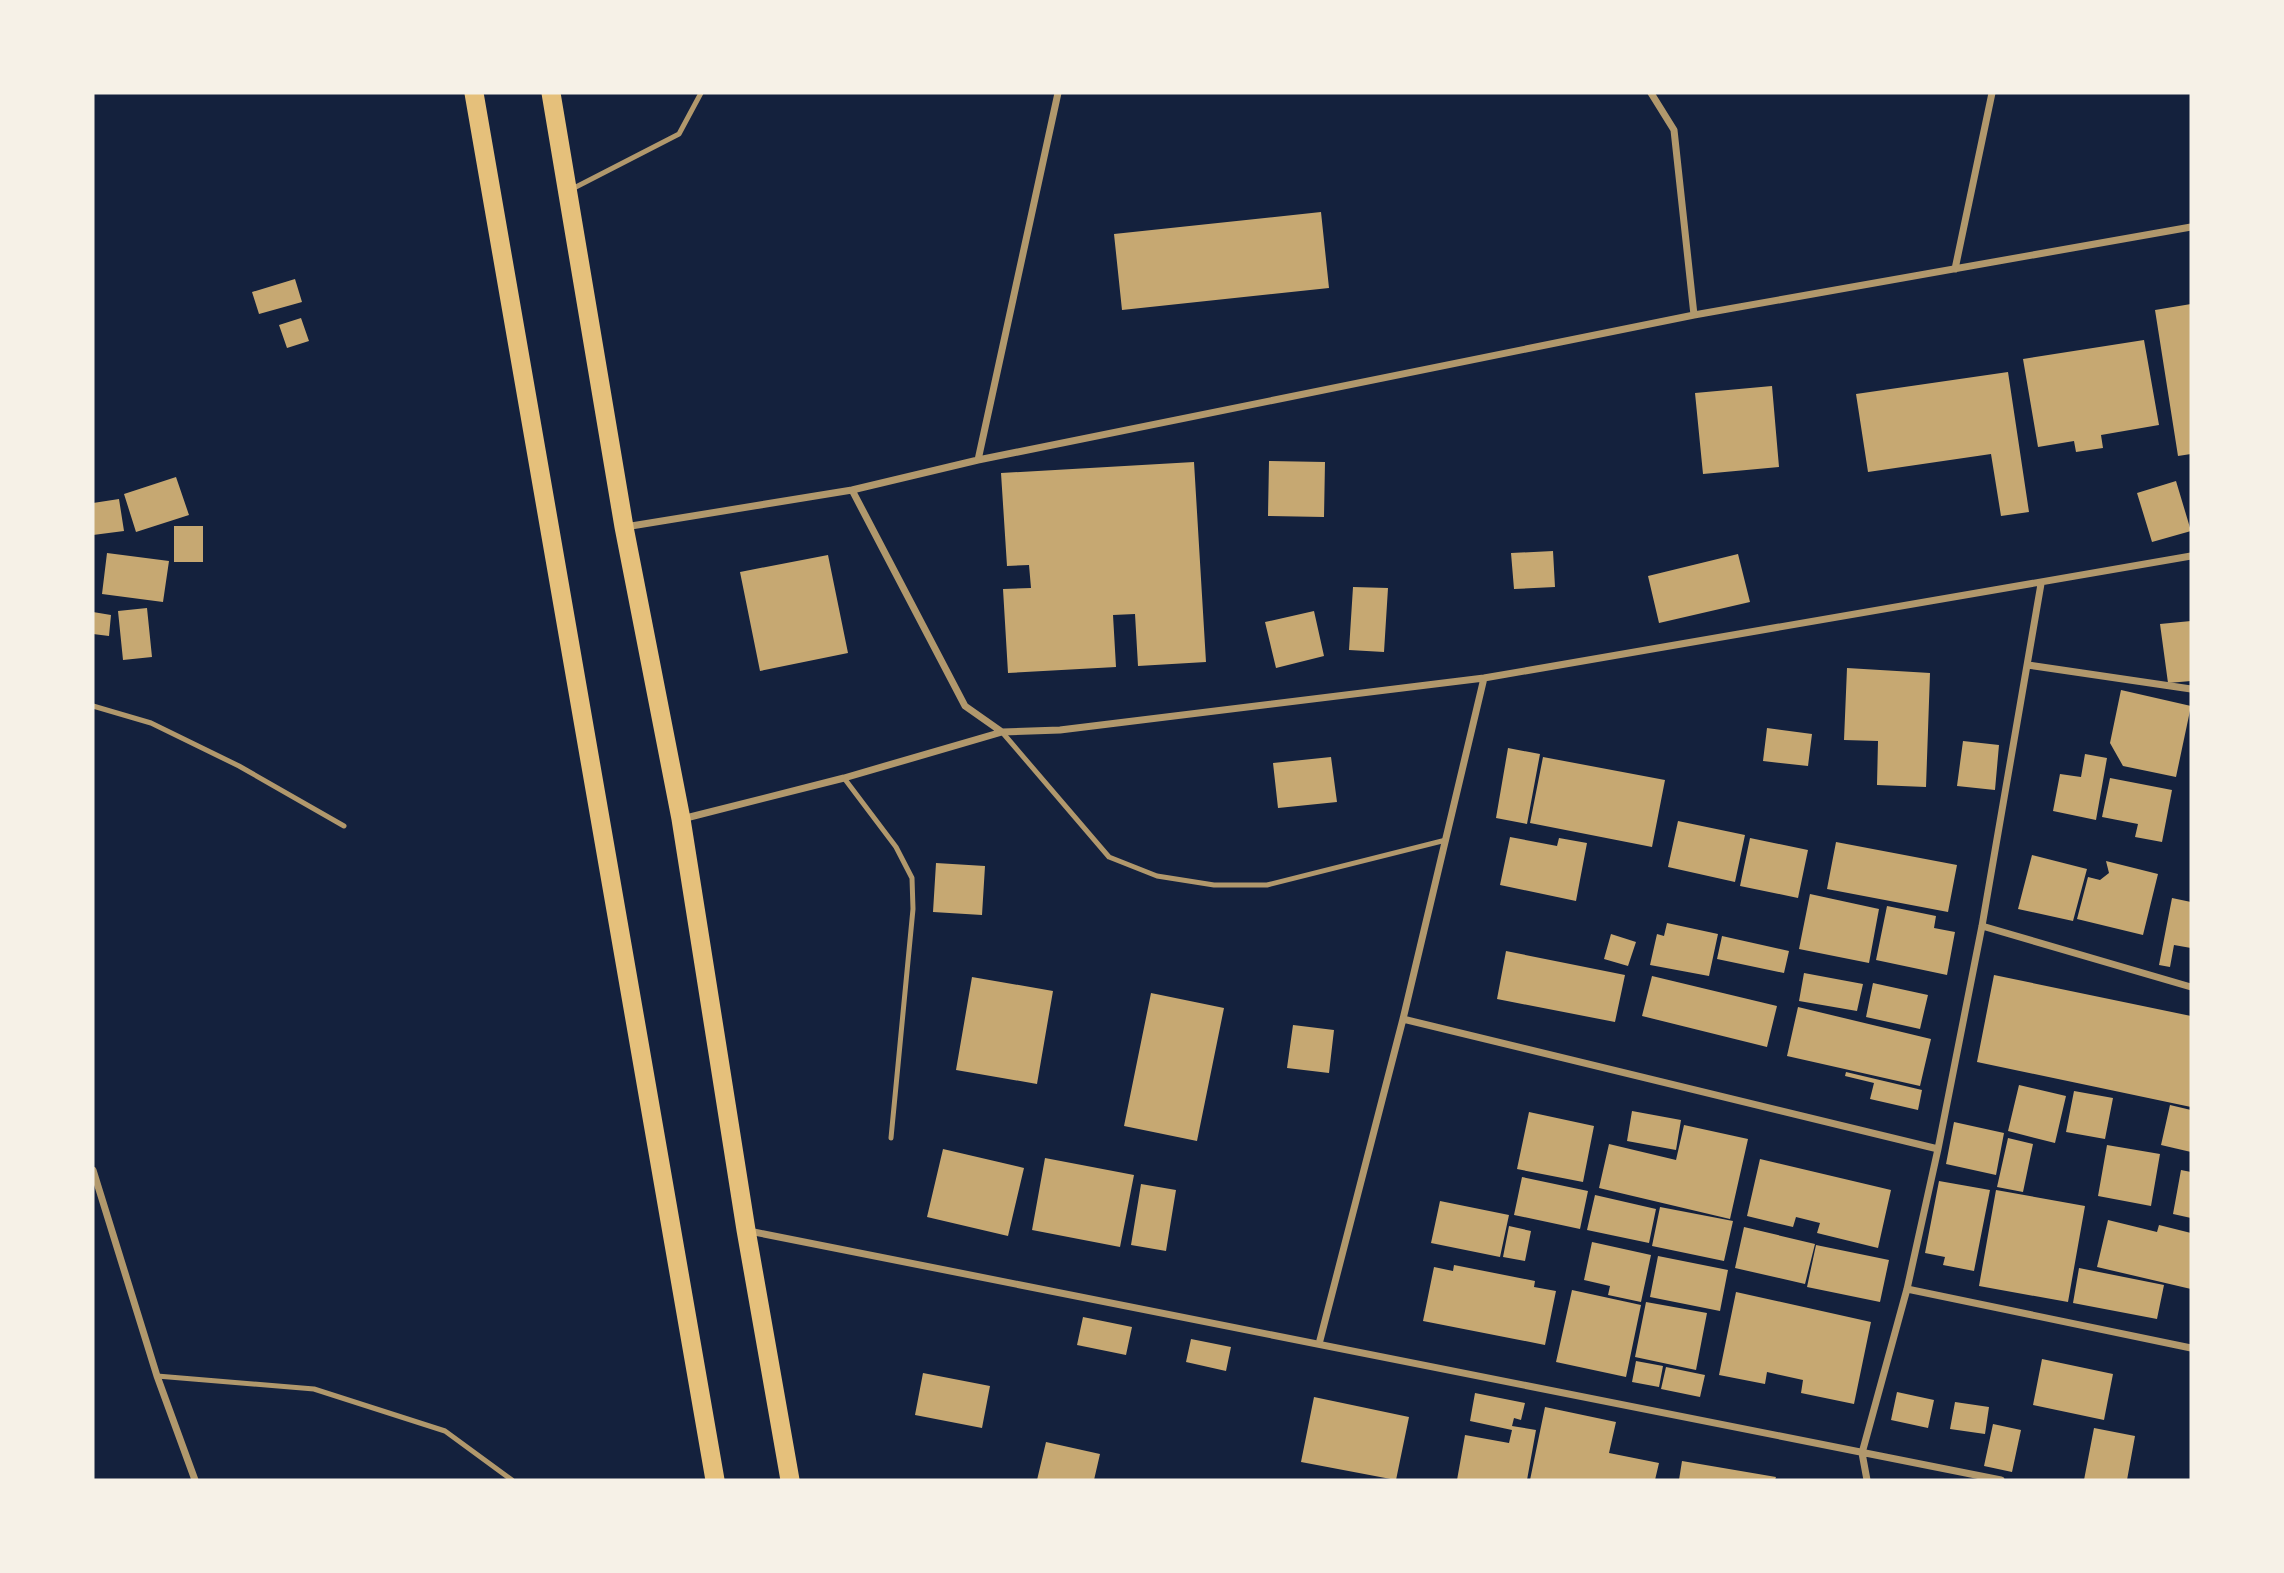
<svg xmlns="http://www.w3.org/2000/svg" width="2284" height="1573" font-family="'Playfair Display',serif">
	<rect width="100%" height="100%" fill="#14213d"/>
	<path fill="#c6a872" d="M1321,212L1329,288L1122,310L1114,234Z
		M295,279L302,302L259,314L252,292Z
		M2191,304V454L2178,456L2155,310Z
		M301,318L309,341L287,348L279,325Z
		M2144,340L2159,425L2101,435L2103,448L2076,452L2074,441L2038,447L2023,359Z
		M2008,372L2029,512L2001,516L1991,454L1868,472L1856,394Z
		M1772,386L1779,467L1703,474L1695,393Z
		M1269,461L1325,462L1324,517L1268,516Z
		M1194,462L1206,662L1138,666L1135,614L1113,615L1116,667L1008,673L1003,589L1031,588L1029,565L1007,566L1001,473Z
		M176,477L189,515L136,532L124,494Z
		M2176,481L2191,531L2152,542L2137,493Z
		M119,499L124,531L93,535V503Z
		M174,526H203V562H174Z
		M1553,551L1555,587L1514,589L1511,553Z
		M107,553L169,561L163,602L102,594Z
		M1738,554L1750,602L1659,623L1648,576Z
		M828,555L848,653L760,671L740,572Z
		M1353,587L1388,588L1384,652L1349,650Z
		M147,608L152,657L123,660L118,611Z
		M1314,611L1324,656L1276,668L1265,622Z
		M93,612L111,615L109,636L93,634Z
		M2191,621V681L2168,683L2160,624Z
		M1847,668L1930,673L1926,787L1877,785L1878,741L1844,740Z
		M2121,690L2191,706L2176,777L2123,766L2110,743Z
		M1767,728L1812,734L1808,766L1763,761Z
		M1963,741L1999,745L1995,790L1957,786Z
		M1508,748L1540,754L1527,824L1496,818Z
		M2085,754L2107,758L2096,820L2053,811L2060,774L2081,777Z
		M1331,757L1337,802L1278,808L1273,763Z
		M1543,757L1665,780L1652,847L1530,823Z
		M2110,778L2172,790L2162,842L2135,837L2138,824L2102,817Z
		M1678,821L1745,835L1735,882L1668,867Z
		M1510,837L1557,846L1559,838L1587,843L1576,901L1500,885Z
		M1750,838L1808,850L1798,898L1740,886Z
		M1836,842L1957,865L1948,912L1827,889Z
		M2032,855L2087,869L2073,921L2018,909Z
		M2106,861L2158,874L2143,935L2077,919L2088,877L2100,880L2109,873Z
		M936,863L985,866L982,915L933,912Z
		M1810,894L1879,909L1869,963L1799,949Z
		M2172,898L2191,902V948L2174,945L2170,967L2159,965Z
		M1887,906L1936,916L1934,928L1955,932L1947,975L1876,960Z
		M1667,923L1718,934L1709,976L1650,965L1657,934L1664,936Z
		M1611,934L1636,942L1628,966L1604,959Z
		M1722,936L1789,951L1784,973L1717,959Z
		M1506,951L1625,975L1615,1022L1497,999Z
		M1804,973L1863,984L1857,1011L1799,1001Z
		M1994,975L2191,1016V1107L1977,1062Z
		M1652,976L1777,1006L1767,1047L1642,1016Z
		M972,977L1053,991L1037,1084L956,1070Z
		M1873,983L1928,995L1920,1029L1866,1017Z
		M1151,993L1224,1008L1197,1141L1124,1126Z
		M1798,1007L1931,1039L1920,1086L1787,1056Z
		M1293,1025L1334,1030L1329,1073L1287,1068Z
		M1846,1072L1922,1090L1918,1110L1870,1099L1874,1083L1845,1076Z
		M2019,1085L2066,1096L2055,1143L2008,1131Z
		M2074,1091L2113,1098L2105,1139L2066,1132Z
		M2170,1105L2191,1110V1152L2161,1145Z
		M1632,1111L1681,1120L1676,1150L1627,1141Z
		M1529,1112L1594,1126L1583,1182L1517,1169Z
		M1954,1122L2004,1133L1996,1175L1946,1164Z
		M1684,1125L1748,1139L1730,1219L1599,1188L1609,1144L1676,1160Z
		M2008,1138L2033,1144L2023,1192L1997,1187Z
		M2107,1145L2160,1154L2151,1206L2098,1196Z
		M943,1149L1024,1168L1008,1236L927,1217Z
		M1045,1158L1134,1175L1120,1247L1032,1230Z
		M1760,1159L1891,1190L1878,1248L1817,1233L1820,1223L1796,1217L1793,1227L1747,1216Z
		M2181,1170L2191,1172V1218L2173,1214Z
		M1522,1177L1588,1191L1580,1229L1514,1215Z
		M1939,1181L1990,1190L1974,1271L1943,1265L1945,1257L1925,1253Z
		M1141,1184L1176,1190L1166,1251L1131,1245Z
		M1996,1190L2085,1206L2068,1302L1979,1286Z
		M1595,1195L1656,1209L1649,1243L1587,1230Z
		M1440,1201L1509,1215L1500,1257L1431,1243Z
		M1660,1207L1733,1221L1724,1261L1652,1246Z
		M2108,1220L2157,1232L2159,1225L2191,1233V1289L2097,1267Z
		M1509,1226L1531,1231L1525,1261L1503,1257Z
		M1744,1227L1815,1244L1805,1284L1735,1268Z
		M1592,1242L1651,1255L1641,1302L1608,1295L1610,1286L1584,1280Z
		M1816,1245L1889,1260L1880,1302L1807,1287Z
		M1658,1256L1728,1270L1720,1311L1650,1297Z
		M1454,1265L1535,1281L1534,1287L1556,1291L1545,1345L1423,1321L1434,1267L1453,1271Z
		M2079,1268L2164,1285L2157,1319L2073,1303Z
		M1572,1290L1641,1305L1626,1377L1556,1362Z
		M1736,1292L1871,1322L1854,1404L1801,1393L1803,1380L1767,1372L1765,1384L1719,1375Z
		M1646,1302L1707,1313L1696,1370L1635,1357Z
		M1083,1317L1132,1327L1126,1355L1077,1345Z
		M1191,1339L1231,1347L1226,1371L1186,1362Z
		M2042,1359L2113,1374L2104,1420L2033,1405Z
		M1636,1361L1663,1366L1659,1387L1632,1382Z
		M1666,1367L1705,1375L1700,1397L1661,1389Z
		M923,1373L990,1386L982,1428L915,1415Z
		M1897,1392L1934,1400L1928,1428L1891,1420Z
		M1475,1393L1525,1403L1521,1420L1514,1418L1512,1426L1536,1430L1527,1480H1457L1465,1435L1509,1443L1512,1430L1470,1421Z
		M1314,1397L1409,1417L1396,1480L1301,1462Z
		M1955,1402L1989,1407L1985,1434L1950,1429Z
		M1545,1407L1616,1422L1609,1453L1659,1463L1655,1480H1530Z
		M1993,1424L2021,1430L2012,1472L1984,1466Z
		M2094,1428L2135,1436L2127,1480H2084Z
		M1046,1442L1100,1454L1094,1480H1037Z
		M1682,1461L1776,1477L1775,1480H1679Z"/>
	<g fill="none" stroke-linecap="round" stroke-linejoin="round">
		<path stroke="#b1986c" stroke-width="5" d="M572,189L679,134L701,93
			M93,706L151,723L239,766L344,826
			M1002,732L1109,857L1157,876L1214,885H1267L1446,840
			M844,778L896,847L912,878L913,909L891,1138
			M157,1376L314,1389L445,1431L512,1480"/>
		<path stroke="#b1986c" stroke-width="7" d="M1651,93L1674,130L1694,315
			M1955,269L1992,93
			M978,460L1058,93
			M852,490L965,706L1002,732L1060,730L1484,678L2191,556
			M625,527L852,490L978,460L1694,315L2191,227
			M2028,665L2191,689
			M682,819L844,778L1002,732
			M1982,926L2191,987
			M1403,1019L1938,1149
			M93,1170L157,1376L195,1480
			M749,1231L2001,1480
			M1907,1289L2191,1348
			M1319,1344L1403,1019L1484,678
			M1867,1480L1862,1453L1907,1289L1938,1149L1982,926L2041,584"/>
		<path stroke="#e5c07b" stroke-width="19" d="M474,93L715,1480
			M551,93L624,527L681,819L746,1230L790,1480"/>
	</g>
	<rect width="2284" height="1573" fill="none" stroke="#f6f1e7" stroke-width="189"/>
</svg>
